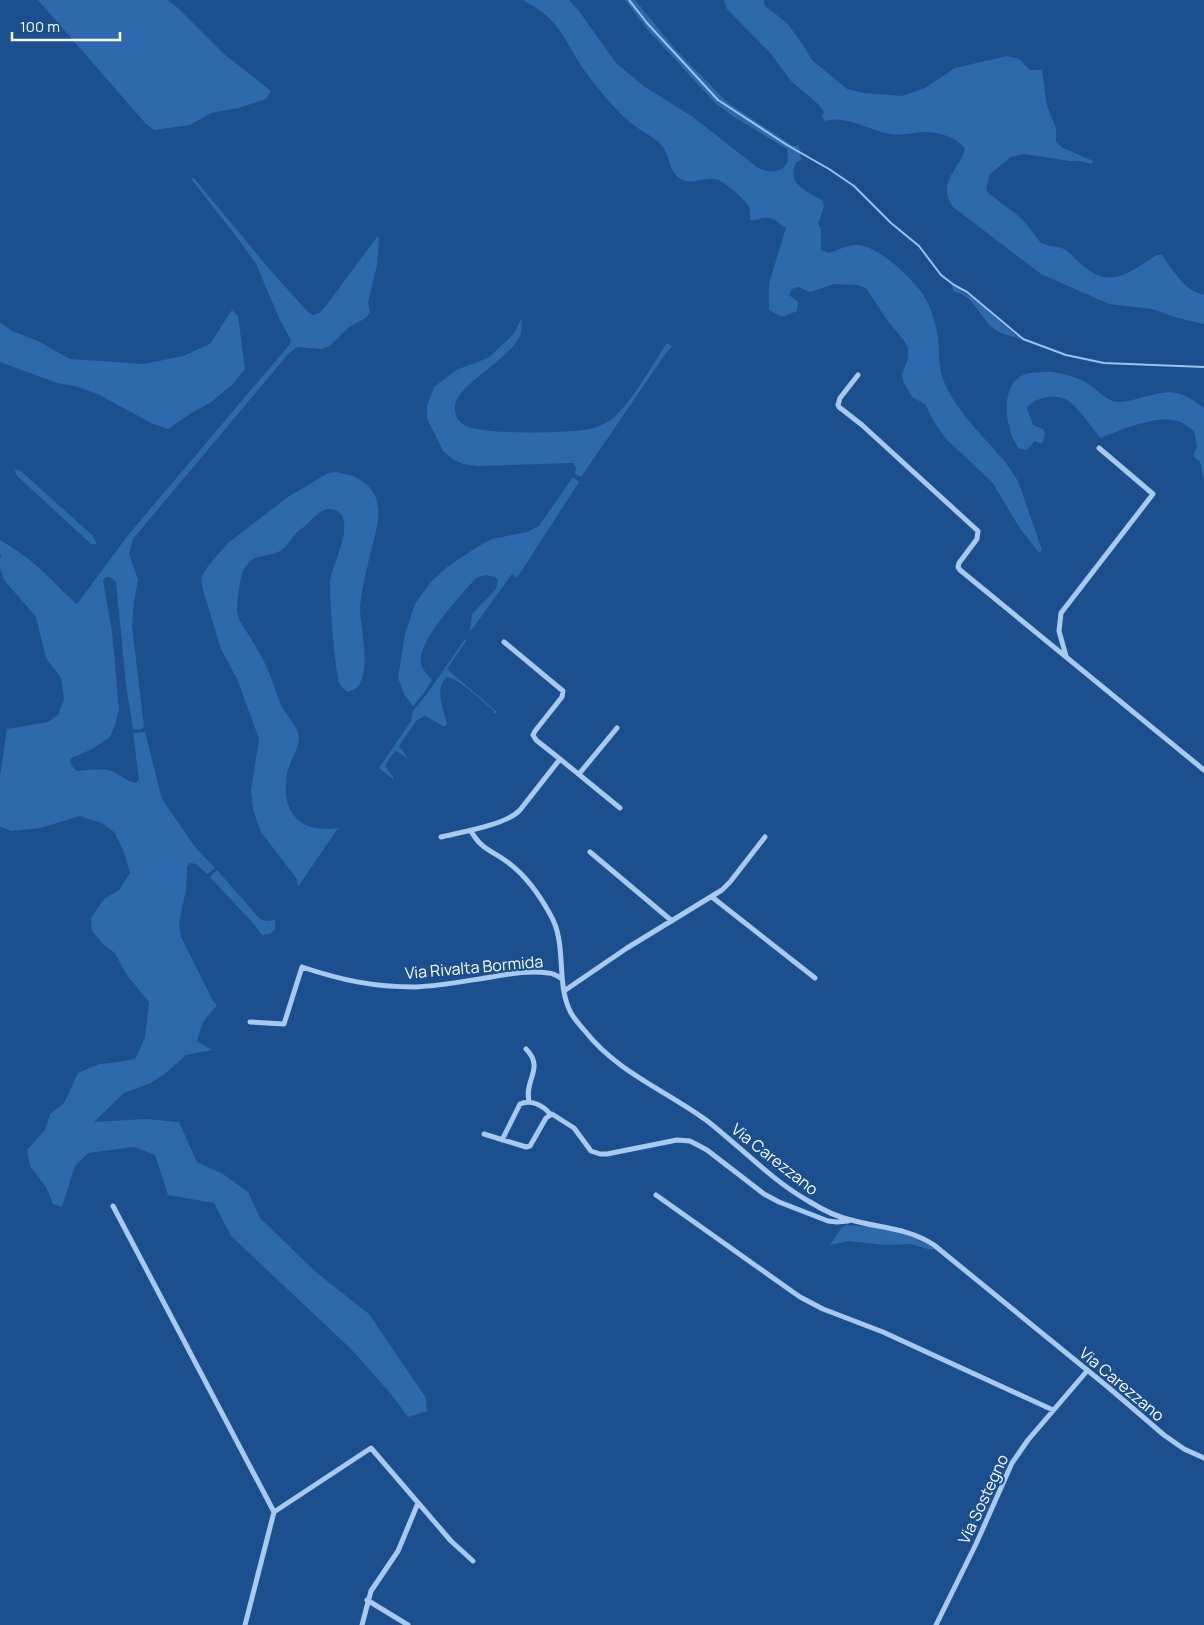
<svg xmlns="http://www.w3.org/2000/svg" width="1204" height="1625" font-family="Manrope,sans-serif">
	<rect width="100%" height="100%" fill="#1b4f8f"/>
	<path fill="#2e69ad" d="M38,0H168L179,9L224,54L271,91L266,99L239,108L211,113L190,125L154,130L146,124Z
		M523,0H569L579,11L616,63L645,87L693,117L758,168C775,175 792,171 787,149L734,117L715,103L647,29L625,0H635L677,51L727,102L793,146L799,145L801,160L796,162C786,186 807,190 823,201L824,207L818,224L821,229V250L829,253C838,250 849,244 858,245C880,247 912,278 924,296C930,306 935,320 937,332C940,350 937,367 945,384C958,413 986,439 1006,463L1018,481L1042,550L1039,553L1019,527L992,482L946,439L934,422L925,404L912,397L903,381L902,374L908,358V348L905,342L887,320L866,288L857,285L835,284L810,292L798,287L792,289L789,295L798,302L797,311L782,317L769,310V283L786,228C779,223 772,216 763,218C757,219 755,221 750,220C750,215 751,210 748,205C743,198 723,180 715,179C701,177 687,188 676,175C669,167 669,156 663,147C655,136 634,128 624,117C608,101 593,83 580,64C571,50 563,32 551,20C543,11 532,6 523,0Z
		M724,0H764L765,6L787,23L801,42L812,60L847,89L863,93L902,96L925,88L955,68L1007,56L1019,59L1030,70H1042L1047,106L1056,128V142L1063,148L1093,161L1092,164L1080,161H1070L1024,154L1011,157L990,174L986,190C989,195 1010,209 1017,215C1026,222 1033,233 1040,242C1048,248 1058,245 1066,250C1073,256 1079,263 1087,269C1114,289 1133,269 1157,255H1162C1173,270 1184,291 1204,295V324L1178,318L1152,309L1109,304L1041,274L953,207C936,183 959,170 965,149C958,137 937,132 924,132C913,133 900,136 889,134C868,130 846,115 825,121L822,116L824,112L819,105L791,81L771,54L727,9Z
		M193,177L271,271L307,311L313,315L319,313L325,307L377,237H379L377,265L368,302L370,312L366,318L349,327L330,346L321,349L298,347L289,353L133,539L129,554L138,580L134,601L132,626L144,727L139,730L133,729L126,685L116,582L110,577H106L103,581L112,632L119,709L115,725L110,737L92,749L70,759L71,765L77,771C89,770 104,767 114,772C123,776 125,781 136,783L139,779L133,733L145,732L162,799L195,847L215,868L207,874L196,864L190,863L187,866L186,890L179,923L181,937L213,1001L217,1005L203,1022L197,1041L212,1050L186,1055L166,1073L149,1084L124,1093L94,1122L146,1119L179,1122L197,1162L223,1174L248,1192L260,1218L317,1273L369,1314L426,1398L427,1411L408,1417L391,1394L351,1349L231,1236L214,1203L168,1195L155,1155L134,1147L88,1153L75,1166L62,1207L53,1204L46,1187L30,1166L27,1150L45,1130L50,1114L64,1103L78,1073L99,1064L112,1063L135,1059L145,1038L149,1002L126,974L115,953L103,944L92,931L91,918L104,899L119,890L130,873L125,855L115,833L104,824L80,816L40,828L11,831L0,826V775L7,729L48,722L58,715L64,699L61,678L46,658L36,617L5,581L0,569V557L2,556L0,554V540C14,548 27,557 39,568C52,579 63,593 77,604L129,534L290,344L291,340L280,320L256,264L239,240L192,180Z
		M951,285L974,299L1020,339C1012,336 1001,334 994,329C981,319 972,293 954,292Z
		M232,310L238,316L245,369L232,385L210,403L193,412L168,429L151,423L98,394L75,386L57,383L0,362V322L12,331L38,341L70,359L144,364L183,356L210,344Z
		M522,318C521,322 522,328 521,333C513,359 453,386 455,408C455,415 457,420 463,424C478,436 570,433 590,429C596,428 603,424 608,422C627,411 653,363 667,343L672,346L666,353L581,477L575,474L576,468L573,463L477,466L463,464L454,460L443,451L427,418V405L434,387L456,370L488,358L513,335Z
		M1052,372C1063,374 1075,376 1085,382C1097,388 1104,400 1117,402C1125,402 1133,400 1140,398C1171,389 1179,389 1204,408V480L1200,462L1193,456L1197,447L1194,431C1189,428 1183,422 1177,421C1157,415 1120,430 1101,438C1093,429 1079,409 1070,402C1059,393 1035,396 1027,408L1033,425L1043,429L1045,434L1042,444L1034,441L1031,446L1026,450L1018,448C1015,441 1010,434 1009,426C1005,413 1005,387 1018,378C1027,371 1041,372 1052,372Z
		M15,469L22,472L93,536L97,544H91L16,475Z
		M337,472C344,474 353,475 359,479C391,498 375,531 369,559C366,574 361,592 360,608C360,626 373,677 355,689C353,690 350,691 348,692C344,689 342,688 340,684C335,674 329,594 330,581C333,563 349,536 343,518C342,512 334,509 328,509C318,510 309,524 301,529C292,535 289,546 280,551C267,558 252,553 244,569C240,576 237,601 237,610C237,614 239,618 240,621C250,638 263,656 270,675C275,686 277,697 282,707C287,717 298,726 299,737C299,749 291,759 288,770C286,775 287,780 286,785C284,819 307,833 338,828L298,887L297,879L261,832L253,810L251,790L259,739L238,681L221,649L203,590L201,578L208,566L228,543L288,497L328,473Z
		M573,477L579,482L517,578L512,574L470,632L472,614L496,589L498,580L495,577L486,575L476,578C462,594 416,642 421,664C422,669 429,676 432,680L424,693L413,706L404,694L398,678L405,634L415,604L430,583L447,567L477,547L492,539L527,532L539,526Z
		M465,639L466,641L447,669L497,712L494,714L493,710C481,701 461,679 447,677C434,689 443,708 447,723L446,726H443L425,716L416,721L399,746L408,758L396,751L391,756L385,766L393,777V779L379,768L411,721L413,711L426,695Z
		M217,870L260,919L267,921L275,920V929L270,934L262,935L252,922L210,877Z
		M847,1225C879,1226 907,1233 935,1248L932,1250L910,1244L886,1245L848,1241L830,1245L842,1227Z"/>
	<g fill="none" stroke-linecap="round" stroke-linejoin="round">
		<path stroke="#9cc4f0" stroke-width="2" d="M629,0L647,23L718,100L787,145L829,169L854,186L891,223L919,246L941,275L954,285L967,292L1023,339L1066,355L1104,363L1204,367"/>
		<path stroke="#a9c9ee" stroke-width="5" d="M858,375L840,398L838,405L839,407L862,425L978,531L977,539L959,563L958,567L960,570L1204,770
			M504,642L563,691L562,697L535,731L533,735L536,740L560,759
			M1066,656L1059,631L1061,613L1153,494L1099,448
			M579,774L617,728
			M471,831C482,851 494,851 510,864C527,877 540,896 550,914C568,944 555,983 571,1013C575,1020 580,1025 585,1031C617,1072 665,1090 706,1120C741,1147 771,1180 810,1202C823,1210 837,1217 851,1220C879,1228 909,1228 934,1245L1108,1387L1164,1435L1184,1449L1204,1458
			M441,837C462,832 506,825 520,810L560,759L620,808
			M590,852L672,921
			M712,897L815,978
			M564,991L627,948L722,890L730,882L765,837
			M250,1022L284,1024L302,967C341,980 373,987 415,987C441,986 466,981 491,977C509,974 530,970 548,973C554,973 558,976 562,979
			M526,1049C545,1068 524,1080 529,1101
			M484,1134L526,1147L530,1146L546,1118L552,1114L574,1128L591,1151L600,1154H607L677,1140L690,1141L707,1150L764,1194L779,1202L828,1221L837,1222L848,1221
			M502,1140L520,1104C530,1099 543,1105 550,1114
			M656,1195L800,1297L823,1309L883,1332L1053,1410
			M113,1206L274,1512L245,1625
			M274,1512L371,1448L451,1541L473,1561
			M367,1600L408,1625
			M362,1625L371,1591L398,1551L418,1503
			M936,1625L976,1544L1012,1463L1028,1440L1087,1371"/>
	</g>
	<g text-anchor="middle" stroke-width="4" stroke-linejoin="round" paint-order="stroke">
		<g font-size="16" fill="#fff" stroke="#1b4f8f">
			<text transform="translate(474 967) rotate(-5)" y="6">Via Rivalta Bormida</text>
			<text transform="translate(775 1159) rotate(38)" y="6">Via Carezzano</text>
			<text transform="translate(1122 1384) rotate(40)" y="6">Via Carezzano</text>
			<text transform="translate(983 1499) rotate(-65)" y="6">Via Sostegno</text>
		</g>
	</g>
	<path d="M12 32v8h108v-8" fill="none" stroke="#ffffff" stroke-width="2.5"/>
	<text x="20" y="32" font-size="15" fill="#ffffff" stroke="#1b4f8f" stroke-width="4" paint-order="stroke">100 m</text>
</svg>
